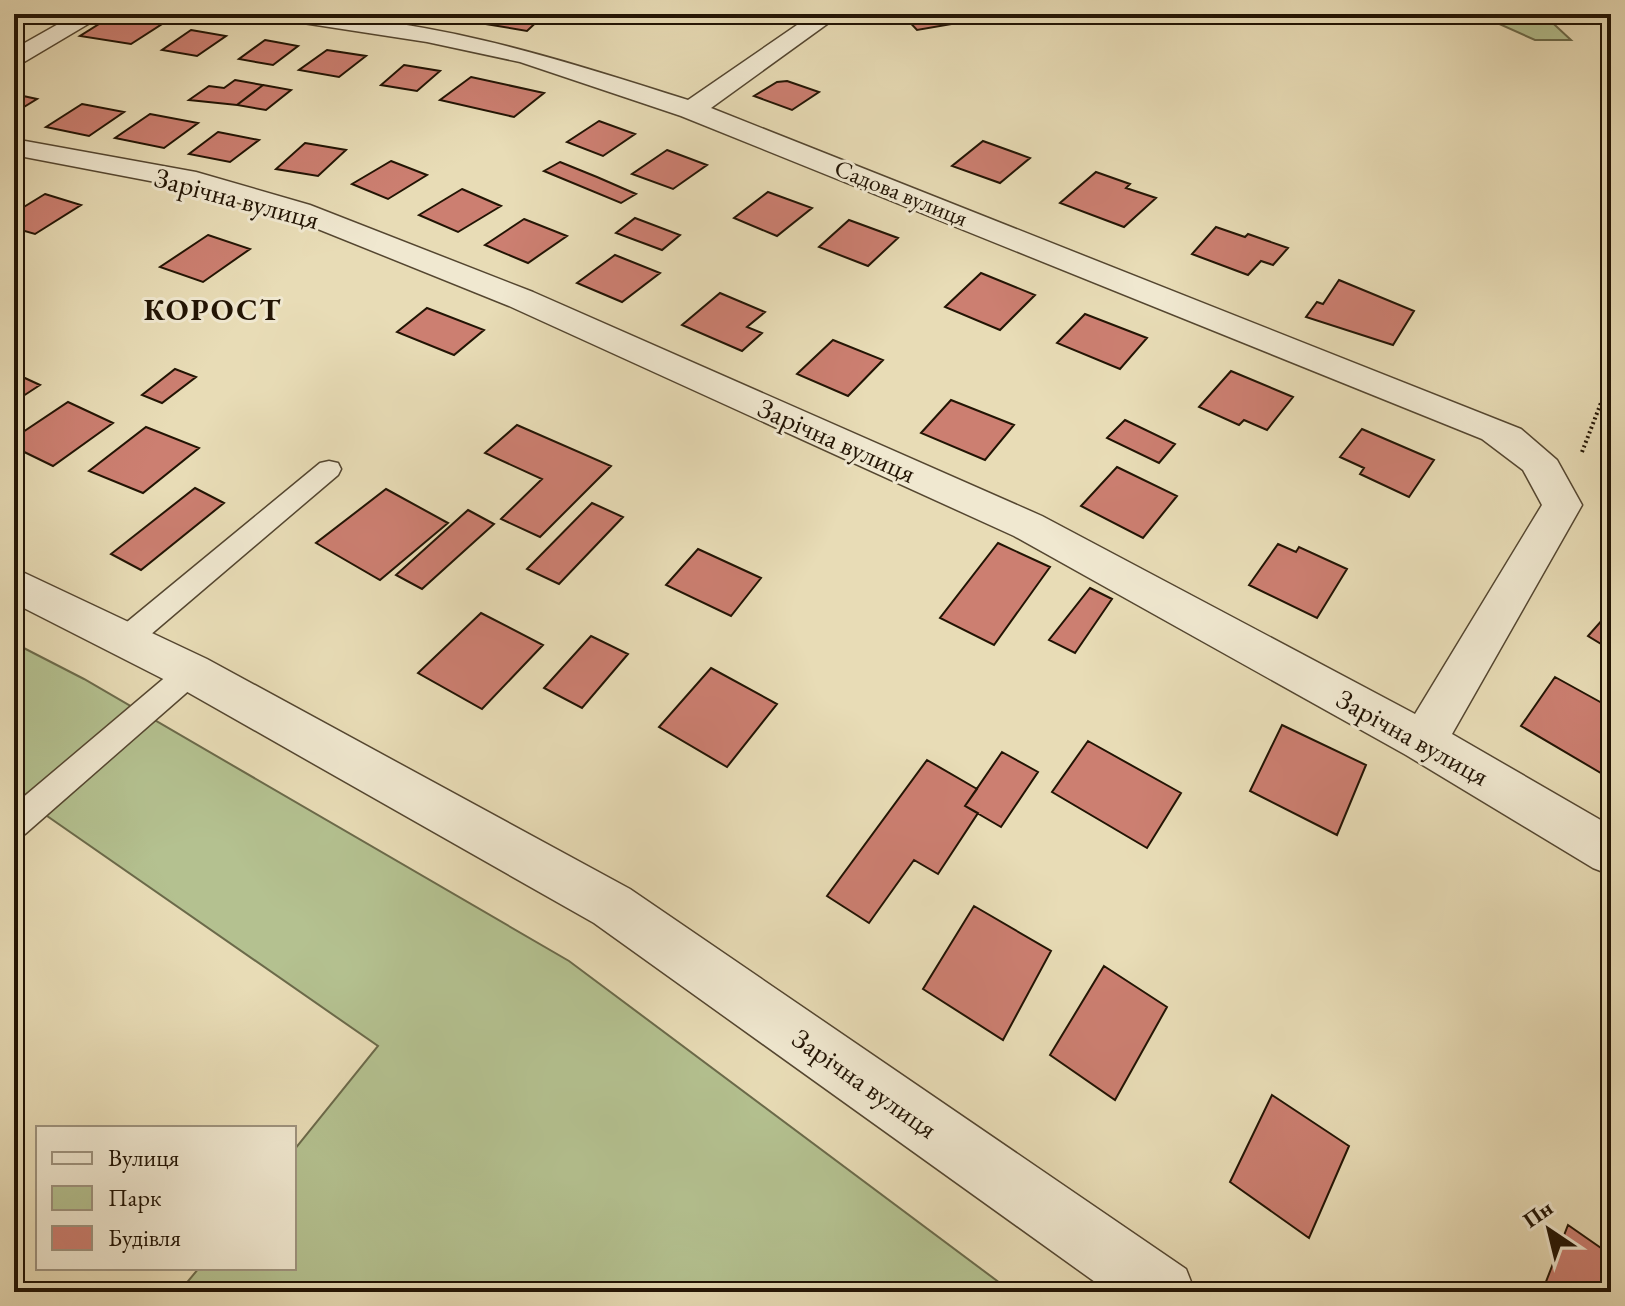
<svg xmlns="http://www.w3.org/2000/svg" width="1625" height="1306" font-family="'EB Garamond',serif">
	<rect width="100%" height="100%" fill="#e8dcb6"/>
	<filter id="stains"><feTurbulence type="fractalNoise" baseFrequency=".0025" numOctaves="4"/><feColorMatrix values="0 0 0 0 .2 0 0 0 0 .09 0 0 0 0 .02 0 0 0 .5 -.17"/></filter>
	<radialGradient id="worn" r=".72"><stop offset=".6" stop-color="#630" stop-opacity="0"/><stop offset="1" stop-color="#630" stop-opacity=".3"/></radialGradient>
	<path fill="#b4c190" stroke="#6b6a4a" stroke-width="2" d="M1477,14H1543L1571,40H1535Z
		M14,643L84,679L569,961L1012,1292H179L199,1268H294V1150L378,1046L14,793Z"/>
	<path fill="#cc7f71" stroke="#221404" stroke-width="2" d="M115,14H138L130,19L162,24L131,44L80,36Z
		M490,14H545L527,31L480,23Z
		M902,14H989L992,17L917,30Z
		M191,30L226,36L197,56L162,50Z
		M265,40L298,46L273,65L239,59Z
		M327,50L366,56L339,77L299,70Z
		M404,65L440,71L417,91L381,85Z
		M471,77L544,93L514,117L440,100Z
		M235,80L263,85L237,105L189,100L209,86L224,88Z
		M787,81L819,92L792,110L754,96L777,82Z
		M263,85L291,90L266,110L237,105Z
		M14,94L37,99L14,113Z
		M82,104L124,112L89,136L46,127Z
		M150,114L198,123L164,148L115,138Z
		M599,121L635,134L603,156L567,142Z
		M218,132L259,140L230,162L189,154Z
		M983,141L1030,158L1000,183L952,166Z
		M305,143L346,150L318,176L276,169Z
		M667,150L707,165L673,189L632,174Z
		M391,161L427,175L388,199L352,184Z
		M560,162L597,177L636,194L621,203L544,171Z
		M1096,172L1130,184L1126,188L1156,198L1124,227L1060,203Z
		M462,189L501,206L458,232L419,215Z
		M768,192L812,208L777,236L734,218Z
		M45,194L81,205L35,234L14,228V213Z
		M635,218L680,235L662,250L616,233Z
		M524,219L567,236L528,263L485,245Z
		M849,220L898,238L868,266L819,247Z
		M1216,227L1245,237L1248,234L1288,248L1273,265L1261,261L1248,275L1192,254Z
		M208,235L250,249L203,282L160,267Z
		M615,255L660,273L622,302L577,283Z
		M981,273L1035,295L1000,330L945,307Z
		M1339,280L1414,311L1393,345L1306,317L1317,302L1323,304Z
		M720,293L765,312L747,327L762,333L742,351L682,325Z
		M427,308L484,330L454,355L397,332Z
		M1085,314L1147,338L1120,369L1057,343Z
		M833,340L883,360L848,396L797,374Z
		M175,369L196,377L162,403L142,395Z
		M1231,371L1293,397L1267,430L1244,420L1239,425L1199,407Z
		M14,373L40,385L14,402Z
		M951,400L1014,425L985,460L921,433Z
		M68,402L113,423L53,466L14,447V438Z
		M1125,420L1175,444L1159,463L1107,438Z
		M517,425L611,466L540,537L501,519L542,479L485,453Z
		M146,427L199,448L143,493L89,471Z
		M1362,429L1434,460L1409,497L1360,474L1364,468L1340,457Z
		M1117,467L1177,496L1143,538L1081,506Z
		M195,488L224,503L141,570L111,554Z
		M386,489L448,523L380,580L316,543Z
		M592,503L623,517L559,584L527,569Z
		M468,510L494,524L422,589L396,575Z
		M998,543L1050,567L994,645L940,618Z
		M1278,544L1296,552L1299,547L1347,569L1317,618L1249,585Z
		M698,549L761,578L731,616L666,585Z
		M1090,588L1112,599L1075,653L1049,640Z
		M1611,610V650L1588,636Z
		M481,613L543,645L482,709L418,673Z
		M591,636L628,654L582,708L544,688Z
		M711,668L777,704L727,767L659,727Z
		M1555,677L1611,708V779L1521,726Z
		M1282,725L1366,765L1337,835L1250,791Z
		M1088,741L1181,793L1147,848L1052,792Z
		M1002,752L1038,772L1001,827L965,806Z
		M927,760L977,789L965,806L978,813L938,874L914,860L869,923L827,896Z
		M974,906L1051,951L1003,1040L923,989Z
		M1104,966L1167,1007L1115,1100L1050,1055Z
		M1272,1095L1349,1146L1309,1238L1230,1182Z
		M1568,1225L1611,1255V1292H1542Z"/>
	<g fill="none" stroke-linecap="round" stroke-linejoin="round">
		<defs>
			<path id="service" d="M329,461L338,463L341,469L338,475L136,647L126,650L116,647L112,639L116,631L320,463Z
				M191,661L201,664L205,672L201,680L25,834L14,838V805L181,664Z"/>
			<path id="minor" d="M76,14H105L14,68V49Z
				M278,14C420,14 553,57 688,100L813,14H841L711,108L1521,429L1557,460L1582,505L1452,734L1611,826V875L1593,868L1406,755L1014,536L509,306L288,217L192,189L14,155V139L196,172L310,205L533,292L1042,516L1415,714L1542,505L1523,470L1482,439L681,116L520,62L427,42L290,21Z
				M14,568L207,659L630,889L1186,1269L1195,1292H1109L594,923L175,685L14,603Z"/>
		</defs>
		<use href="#service" stroke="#544630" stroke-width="3"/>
		<use href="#minor" stroke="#544630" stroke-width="3"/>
		<path stroke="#221404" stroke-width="4" stroke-dasharray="2 3" stroke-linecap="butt" d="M1582,452L1611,377"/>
		<use href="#service" fill="#f0e8d0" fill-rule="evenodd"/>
		<use href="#minor" fill="#f0e8d0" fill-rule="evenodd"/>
	</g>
	<g text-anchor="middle" stroke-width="6" stroke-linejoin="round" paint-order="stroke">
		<g font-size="24" fill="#221404" stroke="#f0e8d0">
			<text transform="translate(901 193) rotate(22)" y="8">Садова вулиця</text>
		</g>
		<g font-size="28" fill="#221404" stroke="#f0e8d0">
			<text transform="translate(237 198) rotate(15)" y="10">Зарічна вулиця</text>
			<text transform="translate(837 440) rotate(24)" y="10">Зарічна вулиця</text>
			<text transform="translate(1413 737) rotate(29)" y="10">Зарічна вулиця</text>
			<text transform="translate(865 1083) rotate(35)" y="10">Зарічна вулиця</text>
		</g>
		<g font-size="30" font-weight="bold" letter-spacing="2" fill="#221404" stroke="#f0e8d0">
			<text x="213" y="320">КОРОСТ</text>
		</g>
	</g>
	<rect width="1625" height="1306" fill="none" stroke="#e8dcb6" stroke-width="48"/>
	<rect x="16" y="16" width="1593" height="1274" fill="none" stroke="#221404" stroke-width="4"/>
	<rect x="24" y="24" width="1577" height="1258" fill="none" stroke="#221404" stroke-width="2"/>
	<rect x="36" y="1126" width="260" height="144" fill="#f0e8d0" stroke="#9e937e" stroke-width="2"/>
	<rect x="52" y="1152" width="40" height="12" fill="#f0e8d0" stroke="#9e937e" stroke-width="2"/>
	<text x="108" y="1166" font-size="24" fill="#221404">Вулиця</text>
	<rect x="52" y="1186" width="40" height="24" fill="#b4c190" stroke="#9e937e" stroke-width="2"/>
	<text x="108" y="1206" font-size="24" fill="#221404">Парк</text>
	<rect x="52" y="1226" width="40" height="24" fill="#cc7f71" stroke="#9e937e" stroke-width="2"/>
	<text x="108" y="1246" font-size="24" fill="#221404">Будівля</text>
	<g transform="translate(1549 1230) rotate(325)" stroke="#f0e8d0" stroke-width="6" paint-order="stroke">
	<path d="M0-6L14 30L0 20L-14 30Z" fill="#221404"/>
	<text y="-12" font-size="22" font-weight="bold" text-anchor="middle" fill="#221404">Пн</text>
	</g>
	<rect width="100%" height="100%" filter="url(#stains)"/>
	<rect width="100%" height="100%" fill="url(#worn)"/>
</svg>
